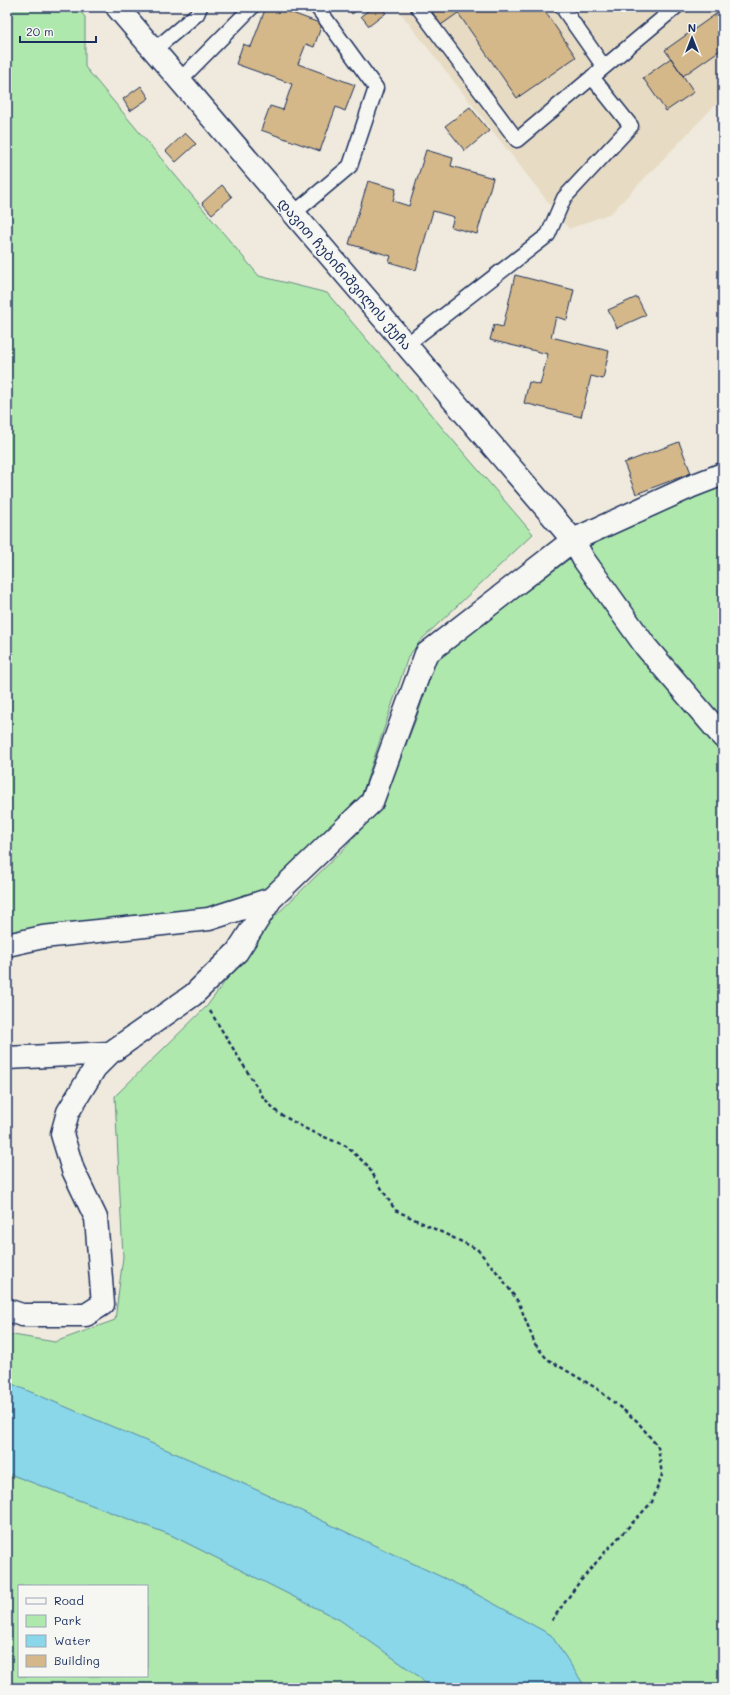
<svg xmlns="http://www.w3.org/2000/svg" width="730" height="1695" font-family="Mali,'Noto Sans Georgian',sans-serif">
	<rect width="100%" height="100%" fill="#efeadd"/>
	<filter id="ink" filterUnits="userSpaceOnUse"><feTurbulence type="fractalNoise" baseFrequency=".025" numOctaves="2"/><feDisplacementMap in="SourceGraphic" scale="8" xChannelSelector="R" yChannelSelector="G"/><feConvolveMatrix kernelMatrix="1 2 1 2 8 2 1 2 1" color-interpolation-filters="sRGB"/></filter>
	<g filter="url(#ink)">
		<path fill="#e7dbc4" d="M396,7H723V97L611,213L569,229Z"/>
		<path fill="#afe8ac" stroke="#658c85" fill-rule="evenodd" d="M7,7H77L85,17V67L259,276L327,293L533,534L421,640L408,657L361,797L265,889L206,915L7,935Z
			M723,481V1688H586L551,1635L465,1588L212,1469L7,1382V1334L55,1342L115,1320L123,1257L115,1096L207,1006L269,922L345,848L384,802L416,719L436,660L626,516Z
			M7,1473L171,1535L340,1620L417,1675L430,1688H7ZM19,1586H147V1676H19Z"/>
		<path fill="#89d7e8" stroke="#5d94b1" d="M7,1382L212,1469L465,1588L551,1635L586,1688H430L417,1675L340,1620L171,1535L7,1473Z"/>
		<path fill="#d4b889" stroke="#1b2f5e" d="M266,7H276L322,24L314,47L306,44L298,64L355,85L345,111L336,107L320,151L261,130L270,106L283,110L292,84L236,64L243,44L251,47Z
			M347,7H361L352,14Z
			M373,7H381L386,13L369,26L361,16Z
			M429,7H542L576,57L517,98L458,13L441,25Z
			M723,9V48L683,76L665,50Z
			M671,58L694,92L666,111L643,78Z
			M141,86L149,98L130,111L123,99Z
			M470,107L489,131L465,151L445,126Z
			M185,133L196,144L176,162L166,151Z
			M426,150L453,158L451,166L493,178L477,234L451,227L454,217L433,211L416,270L389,262L391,256L349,244L368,181L396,189L393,201L409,206Z
			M222,185L232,197L212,214L202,203Z
			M515,275L574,290L567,320L556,317L551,337L609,351L603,379L591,376L581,417L524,403L529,382L540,385L548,354L490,340L494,325L503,327Z
			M637,297L646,315L617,328L608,310Z
			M679,442L691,473L636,494L624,463Z"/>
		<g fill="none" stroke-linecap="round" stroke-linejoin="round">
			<defs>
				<path id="lane" d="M418,7L517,140L676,7
					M562,7L604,67
					M154,50L197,14L200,7
					M180,80L252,7
					M293,214L350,166L376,88L317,7
					M406,345L548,235L564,198L631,126L592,77"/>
				<path id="street" d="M117,7L573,540L584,560L646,647L723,737
					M7,945L43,937L209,919L271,899L372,802L426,654L573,540L692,486L723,474
					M7,1058L110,1053L193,995L237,952L271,899
					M7,1310L22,1315H86L103,1304L96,1218L73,1170L62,1134L68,1112L95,1068L110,1053"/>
			</defs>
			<use href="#lane" stroke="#1b2f5e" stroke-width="17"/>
			<use href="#street" stroke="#1b2f5e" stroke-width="25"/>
			<path stroke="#1b2f5e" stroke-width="2.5" stroke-dasharray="4 3" stroke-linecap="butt" d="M210,1011L263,1097L278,1113L310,1131L346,1146L367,1165L395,1210L477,1249L501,1277L519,1303L535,1344L547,1359L596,1388L637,1421L658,1447L662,1475L652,1502L605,1552L578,1584L550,1623"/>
			<use href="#lane" stroke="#f6f6f2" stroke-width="14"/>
			<use href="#street" stroke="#f6f6f2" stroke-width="22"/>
		</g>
	</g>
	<g text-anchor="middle" stroke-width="3" stroke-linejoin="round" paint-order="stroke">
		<g font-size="14" fill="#1b2f5e" stroke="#f6f6f2">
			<text transform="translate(345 274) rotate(49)" y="5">დავით ჩუბინიშვილის ქუჩა</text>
		</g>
	</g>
	<rect width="730" height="1695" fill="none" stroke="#f6f6f2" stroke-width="24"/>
	<rect x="12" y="12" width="706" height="1671" fill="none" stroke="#1b2f5e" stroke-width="1.5" filter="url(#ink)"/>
	<rect x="18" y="1585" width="130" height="92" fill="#f6f6f2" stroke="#9ea6b7"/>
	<rect x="26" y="1598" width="20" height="6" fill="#f6f6f2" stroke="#9ea6b7"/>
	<text x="54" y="1605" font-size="12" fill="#1b2f5e">Road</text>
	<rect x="26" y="1615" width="20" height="12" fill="#afe8ac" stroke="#9ea6b7"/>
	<text x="54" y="1625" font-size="12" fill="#1b2f5e">Park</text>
	<rect x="26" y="1635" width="20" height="12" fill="#89d7e8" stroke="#9ea6b7"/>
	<text x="54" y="1645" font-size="12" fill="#1b2f5e">Water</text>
	<rect x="26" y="1655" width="20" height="12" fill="#d4b889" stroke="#9ea6b7"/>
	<text x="54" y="1665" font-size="12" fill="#1b2f5e">Building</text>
	<g transform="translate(692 38)" stroke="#f6f6f2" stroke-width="3" paint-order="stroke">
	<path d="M0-3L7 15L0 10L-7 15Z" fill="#1b2f5e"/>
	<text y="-6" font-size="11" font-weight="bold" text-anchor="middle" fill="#1b2f5e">N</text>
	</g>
	<path d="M20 36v6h76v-6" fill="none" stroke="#1b2f5e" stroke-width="2"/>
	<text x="26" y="36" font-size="12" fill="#1b2f5e" stroke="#f6f6f2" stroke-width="3" paint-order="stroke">20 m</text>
</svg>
